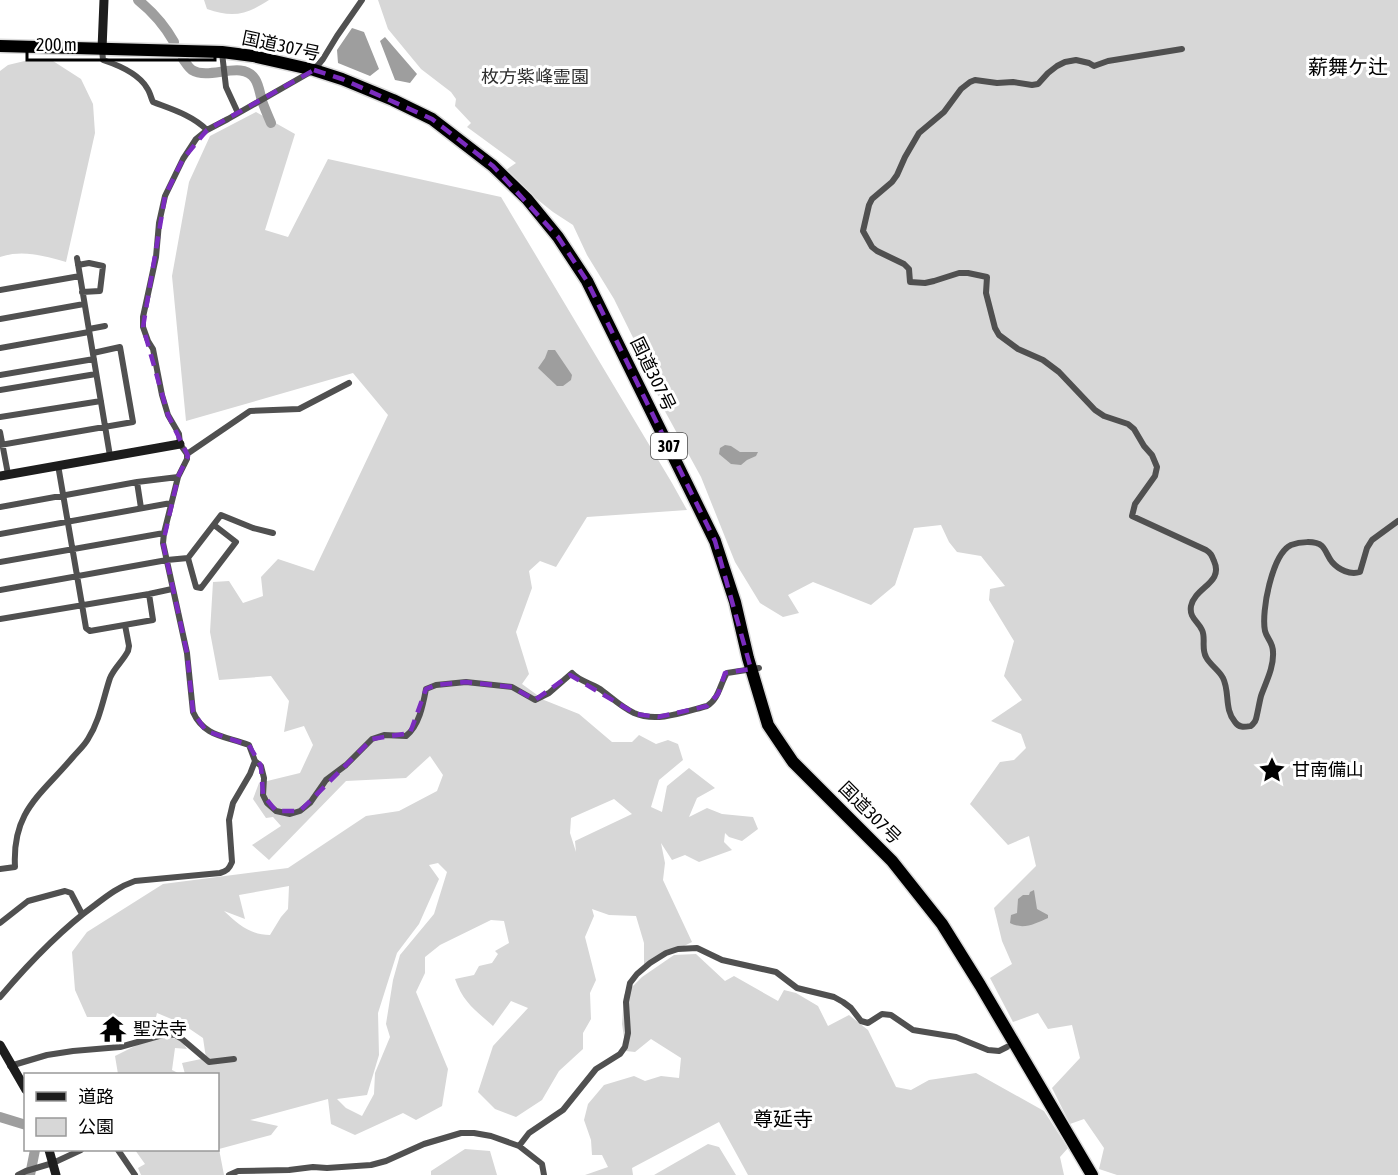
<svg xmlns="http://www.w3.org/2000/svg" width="1398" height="1175" font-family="'Asap Condensed','Noto Sans JP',sans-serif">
	<rect width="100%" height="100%" fill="#fff"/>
	<path fill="#d7d7d7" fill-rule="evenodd" d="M204,0H269C246,15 233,18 207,9Z
		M378,0H1398V1175H1117L1099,1169L1104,1148L1084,1119L1070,1124L1052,1088L1080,1058L1072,1025L1048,1029L1038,1013L1013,1022L990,978L1012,964L1002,941L994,908L1036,866L1029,836L1008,845L970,804L1000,762L1014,760L1026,748L1021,734L991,721L1022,700L1004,676L1014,641L989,600L990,589L1005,586L981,556L957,552L949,542L941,525L914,528L895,585L871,605L813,582L788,595L799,613L783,617L760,603L735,562L701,477L661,404L647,366L614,299L587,255L573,225L553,212L528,192L506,170L516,163L467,127L471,123L455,106L456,99L451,92L421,69L388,29Z
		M33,59L53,61L81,79L93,104L95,133L66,262C44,256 23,249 0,257V71L8,65Z
		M256,112L295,134L265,230L288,237L328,159L501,197L672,483L687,510L587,517L556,567L540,561L529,571L532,588L516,632L529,674L522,684L544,700L579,714L612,742H632L639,735L656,744L668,740L678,744L683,760L659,780L651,807L662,812L667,786L689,768L715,788L697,798L689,817L707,808L722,814L753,817L758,829L742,841L729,837L725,833L724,842L732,850L699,862L685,855L672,860L661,843L665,863L663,880L692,942L644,966V943L636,916L609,915L592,909L594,916L585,937L596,980L590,993L591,1019L583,1033V1049L559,1071L542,1100L516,1117L495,1109L478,1092L493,1046L528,1008L511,1001L493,1026C475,1010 463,1002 455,979L474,975L479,966L492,963L498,954L495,951L509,943L504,921L491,920L440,945L425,957V973L416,992L448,1069L442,1106L416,1120L403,1113L355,1135L331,1124L328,1099L250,1120L278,1126L271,1135L219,1149L224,1175H141L138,1168L145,1164L135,1150H218V1074H185L182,1063L206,1058L203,1038L181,1023L157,1013L156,1017H87L75,990L72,952L87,932L163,884L288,868L366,816L399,811L437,791L443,775L430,756L406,778L346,781L269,860L252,845L281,826L273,817L266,818L253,799L259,783L300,773L313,745L304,726L284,732L289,701L271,676L219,680L210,632L213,582L229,581L243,603L263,596L261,577L278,559L314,571L388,415L353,373L186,421L172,276L189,182L210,136ZM614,799L632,814L575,841L576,852L570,833L571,818ZM438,863L447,872L434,914L400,955L393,980L386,1024L390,1037L375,1073L374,1094L362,1116L346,1108L337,1099L367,1095L379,1055L378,1013L397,953L419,924L439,879L429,865ZM289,886L288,909L281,917L270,935C250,935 238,924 224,911L245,919L239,895Z
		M696,954L725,981L734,976L778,1001L784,990L796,993L818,1006L828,1026L849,1015L868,1030L896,1087L911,1090L929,1080L976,1073L1044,1111L1068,1148L1060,1157L1064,1175H748L719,1122L632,1168L633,1175H585L608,1167L602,1155H592L591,1140L584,1120L588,1104L604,1085L634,1076L645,1081L661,1076L679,1078L681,1058L651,1039L635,1052L626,1051L622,1024L624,995L642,977L674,955Z
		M157,1035L181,1040L187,1049L175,1048L172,1070L180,1074H118L115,1056Z
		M708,1144L719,1147L736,1175H654Z
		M465,1149L490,1151L497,1175H431V1171Z"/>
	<path fill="#9e9e9e" d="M352,28L364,32L379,69L370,76L338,63L337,50Z
		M385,37L417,74L410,83L395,80L380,41Z
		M548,350H555L572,375L571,380L563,386H557L538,368L545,358Z
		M725,445L731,446L740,452H758L756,456L747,460L741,465L731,464L719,454L720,448Z
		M1034,890L1037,909L1048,915V918C1035,924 1023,930 1010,923L1011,915L1017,913L1018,899L1023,895H1029L1030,892Z"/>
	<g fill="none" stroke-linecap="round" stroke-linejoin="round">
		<path stroke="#9e9e9e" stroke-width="10" d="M138,0C153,12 165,26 174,42
			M183,59C186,63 188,67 192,70C210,81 242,59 255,79C259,85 260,94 262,101C265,109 268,116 271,123
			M0,1117L26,1125
			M30,1175L35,1150"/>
		<defs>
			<path id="highway" d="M0,46L222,52L253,56L314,70L342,79L393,100L432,119L493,166L527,199L558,237L587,281L715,541L735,602L748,658L768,725L793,762L892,861L942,924L980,985L1092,1175"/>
		</defs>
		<use href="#highway" stroke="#dbdbdb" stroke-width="15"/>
		<path stroke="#505050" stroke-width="6" d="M362,0L337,36L323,59L314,70L228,119L207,130L196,139L183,159L165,196L159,223L156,257L143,317V327L148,341L153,349L162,395L168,415L179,434L180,444L187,454V459L178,477L164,533L163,543L187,653L193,712C204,737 226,736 249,745L255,761L261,766L264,778L263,795L267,803L276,811L290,814L300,811L310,803L326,780L346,765L372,739L384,735L406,736C419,726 423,705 426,689L436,685L466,682L512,687L535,700L549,693L572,673C579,681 591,683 600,689C611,697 621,707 634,713C657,723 684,712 707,706C719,699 720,684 727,673L759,668
			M102,49L103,60C118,65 139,74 147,88C150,92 151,98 153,102C171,109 192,115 207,130
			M1182,49L1108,61L1094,66L1089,63L1076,60L1065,62L1057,66L1048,73L1038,84L1032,85L1013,82L997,83L975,80L970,82L961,89L944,112L919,133L905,157L897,175L892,182L872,199L869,205L863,231L872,247L877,251L904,264L909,269L910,282L925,283L934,281L959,273H968L987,277L986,293L995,328L999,335L1018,349L1043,360L1059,372L1095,410L1104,416L1128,424L1134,429L1144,446L1152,455L1157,467L1155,476L1135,504L1132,516L1206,550C1211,553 1212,556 1214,561C1224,583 1195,587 1191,606C1189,618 1198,621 1202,630C1206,638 1201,648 1206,657C1210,665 1219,670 1223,678C1230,692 1224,709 1235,722C1239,728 1244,727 1251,726C1254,723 1255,723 1256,719C1258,711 1259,704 1261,696C1266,682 1274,667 1273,652C1273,642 1267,639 1265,631C1261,612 1272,554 1291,545C1299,542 1315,540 1322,546C1326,550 1328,557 1332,562C1339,570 1350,575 1360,572L1367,548L1372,540L1398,521
			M222,53L226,87L238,113
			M77,258L110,456
			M78,265L89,263L103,266L100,291L82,292
			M0,290L80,276
			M0,319L84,304
			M89,329L105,326
			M0,348L89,332
			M0,375L94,359
			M0,390L96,374
			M0,417L101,401
			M0,432L8,474
			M0,445L133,422L120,347L93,353
			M187,454L250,411L299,409L349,383
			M58,465L86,628L90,631L153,620L149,594
			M137,482L141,508
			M0,507L137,482L178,477
			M0,534L171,503
			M188,558L196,587L201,588L236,542L214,525
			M0,562L164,533
			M0,590L167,560L188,558L221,515L253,528L273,533
			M0,619L149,594L172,589
			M0,869L15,867C12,811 40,796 73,757C78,751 84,746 88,739C100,720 103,699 110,678C114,668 123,661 128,651L129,646L125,625
			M0,923L28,901L65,891L71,893L82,914
			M0,997C29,963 59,931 95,905C108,895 120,886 135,881L220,873C227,871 229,869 232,862L229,820L233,803L250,774L255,761
			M10,1066L47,1055L73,1051L120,1047L166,1034L175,1035L182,1039L209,1062L234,1059
			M519,1146L529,1133L563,1110L596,1069L620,1054L625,1047L628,1033L626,1002L630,983L637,974L650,963L666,953L678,949L697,948L722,960L776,972L797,988L834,997L843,1002L851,1008L861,1021L868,1023L882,1014L891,1015L913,1030L956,1037L988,1050L999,1051L1007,1047
			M118,1150L135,1175
			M18,1175L26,1171L53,1163L81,1150
			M229,1175L238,1171L289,1170L313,1167L327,1168L371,1165L386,1161L424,1144L461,1133H474L491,1136L519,1146L542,1164L544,1175"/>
		<path stroke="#1d1d1d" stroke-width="9" d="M102,49L104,0
			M0,476L180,444
			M0,1045L26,1090
			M49,1150L56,1175"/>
		<use href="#highway" stroke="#000" stroke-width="12"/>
	</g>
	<path fill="none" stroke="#7b2cbf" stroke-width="4.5" stroke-dasharray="12 8" stroke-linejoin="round" d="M314,70L342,79L432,119L493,166L558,237L587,281L715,541L751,669L725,673L718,694L707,706L658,717L636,714L570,675L535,700L512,687L466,682L436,685L426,689L410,733L372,739L300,811H276L263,795L261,766L249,745L206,731L193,712L187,653L163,543L178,477L188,456L168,415L143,327L165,196L183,159L207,130Z"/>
	<defs>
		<symbol id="sight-bare" viewBox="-9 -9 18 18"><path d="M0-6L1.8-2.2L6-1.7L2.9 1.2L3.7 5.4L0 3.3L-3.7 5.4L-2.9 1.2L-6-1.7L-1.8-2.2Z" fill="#000" stroke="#fff" stroke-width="2.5" paint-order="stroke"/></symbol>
		<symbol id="temple-bare" viewBox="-9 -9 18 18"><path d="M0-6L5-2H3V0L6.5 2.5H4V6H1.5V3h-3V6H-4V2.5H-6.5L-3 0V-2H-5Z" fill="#000" stroke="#fff" stroke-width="2.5" paint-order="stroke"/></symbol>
	</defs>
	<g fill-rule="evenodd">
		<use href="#sight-bare" x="1253" y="751" width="38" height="38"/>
		<use href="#temple-bare" x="94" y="1010" width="38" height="38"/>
	</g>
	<g text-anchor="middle" stroke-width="6" stroke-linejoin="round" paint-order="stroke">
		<rect fill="#fff" stroke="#4c4c4c" stroke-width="1.5" x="651" y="433" width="36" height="26" rx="4.5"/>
		<g font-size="16" font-weight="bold" fill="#000">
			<text x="669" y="452">307</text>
		</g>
		<g font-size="18" fill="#000" stroke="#fff">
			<text transform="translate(281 46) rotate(12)" y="6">国道307号</text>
			<text transform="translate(653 374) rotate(64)" y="6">国道307号</text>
			<text transform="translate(870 813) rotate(45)" y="6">国道307号</text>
		</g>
		<g font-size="18" fill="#2e2e2e" stroke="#fff">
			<text x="535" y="83">枚方紫峰霊園</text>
		</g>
		<g font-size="18" fill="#000" stroke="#fff" text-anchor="start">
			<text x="1292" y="776">甘南備山</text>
			<text x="133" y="1035">聖法寺</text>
		</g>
		<g font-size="20" fill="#000" stroke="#fff">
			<text x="1348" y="74">薪舞ケ辻</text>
			<text x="783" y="1126">尊延寺</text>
		</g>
	</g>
	<rect x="24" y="1073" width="195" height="78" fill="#ffffff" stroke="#999999" stroke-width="1.5"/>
	<rect x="36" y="1092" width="30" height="9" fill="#1d1d1d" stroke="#999999" stroke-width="1.5"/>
	<text x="78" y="1103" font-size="18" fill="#000000">道路</text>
	<rect x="36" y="1118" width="30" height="18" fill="#d7d7d7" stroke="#999999" stroke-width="1.5"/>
	<text x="78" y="1133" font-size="18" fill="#000000">公園</text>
	<path d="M27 51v9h188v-9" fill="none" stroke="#000000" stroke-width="3"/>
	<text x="36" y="51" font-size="18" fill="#000000" stroke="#ffffff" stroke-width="4.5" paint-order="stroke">200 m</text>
</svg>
